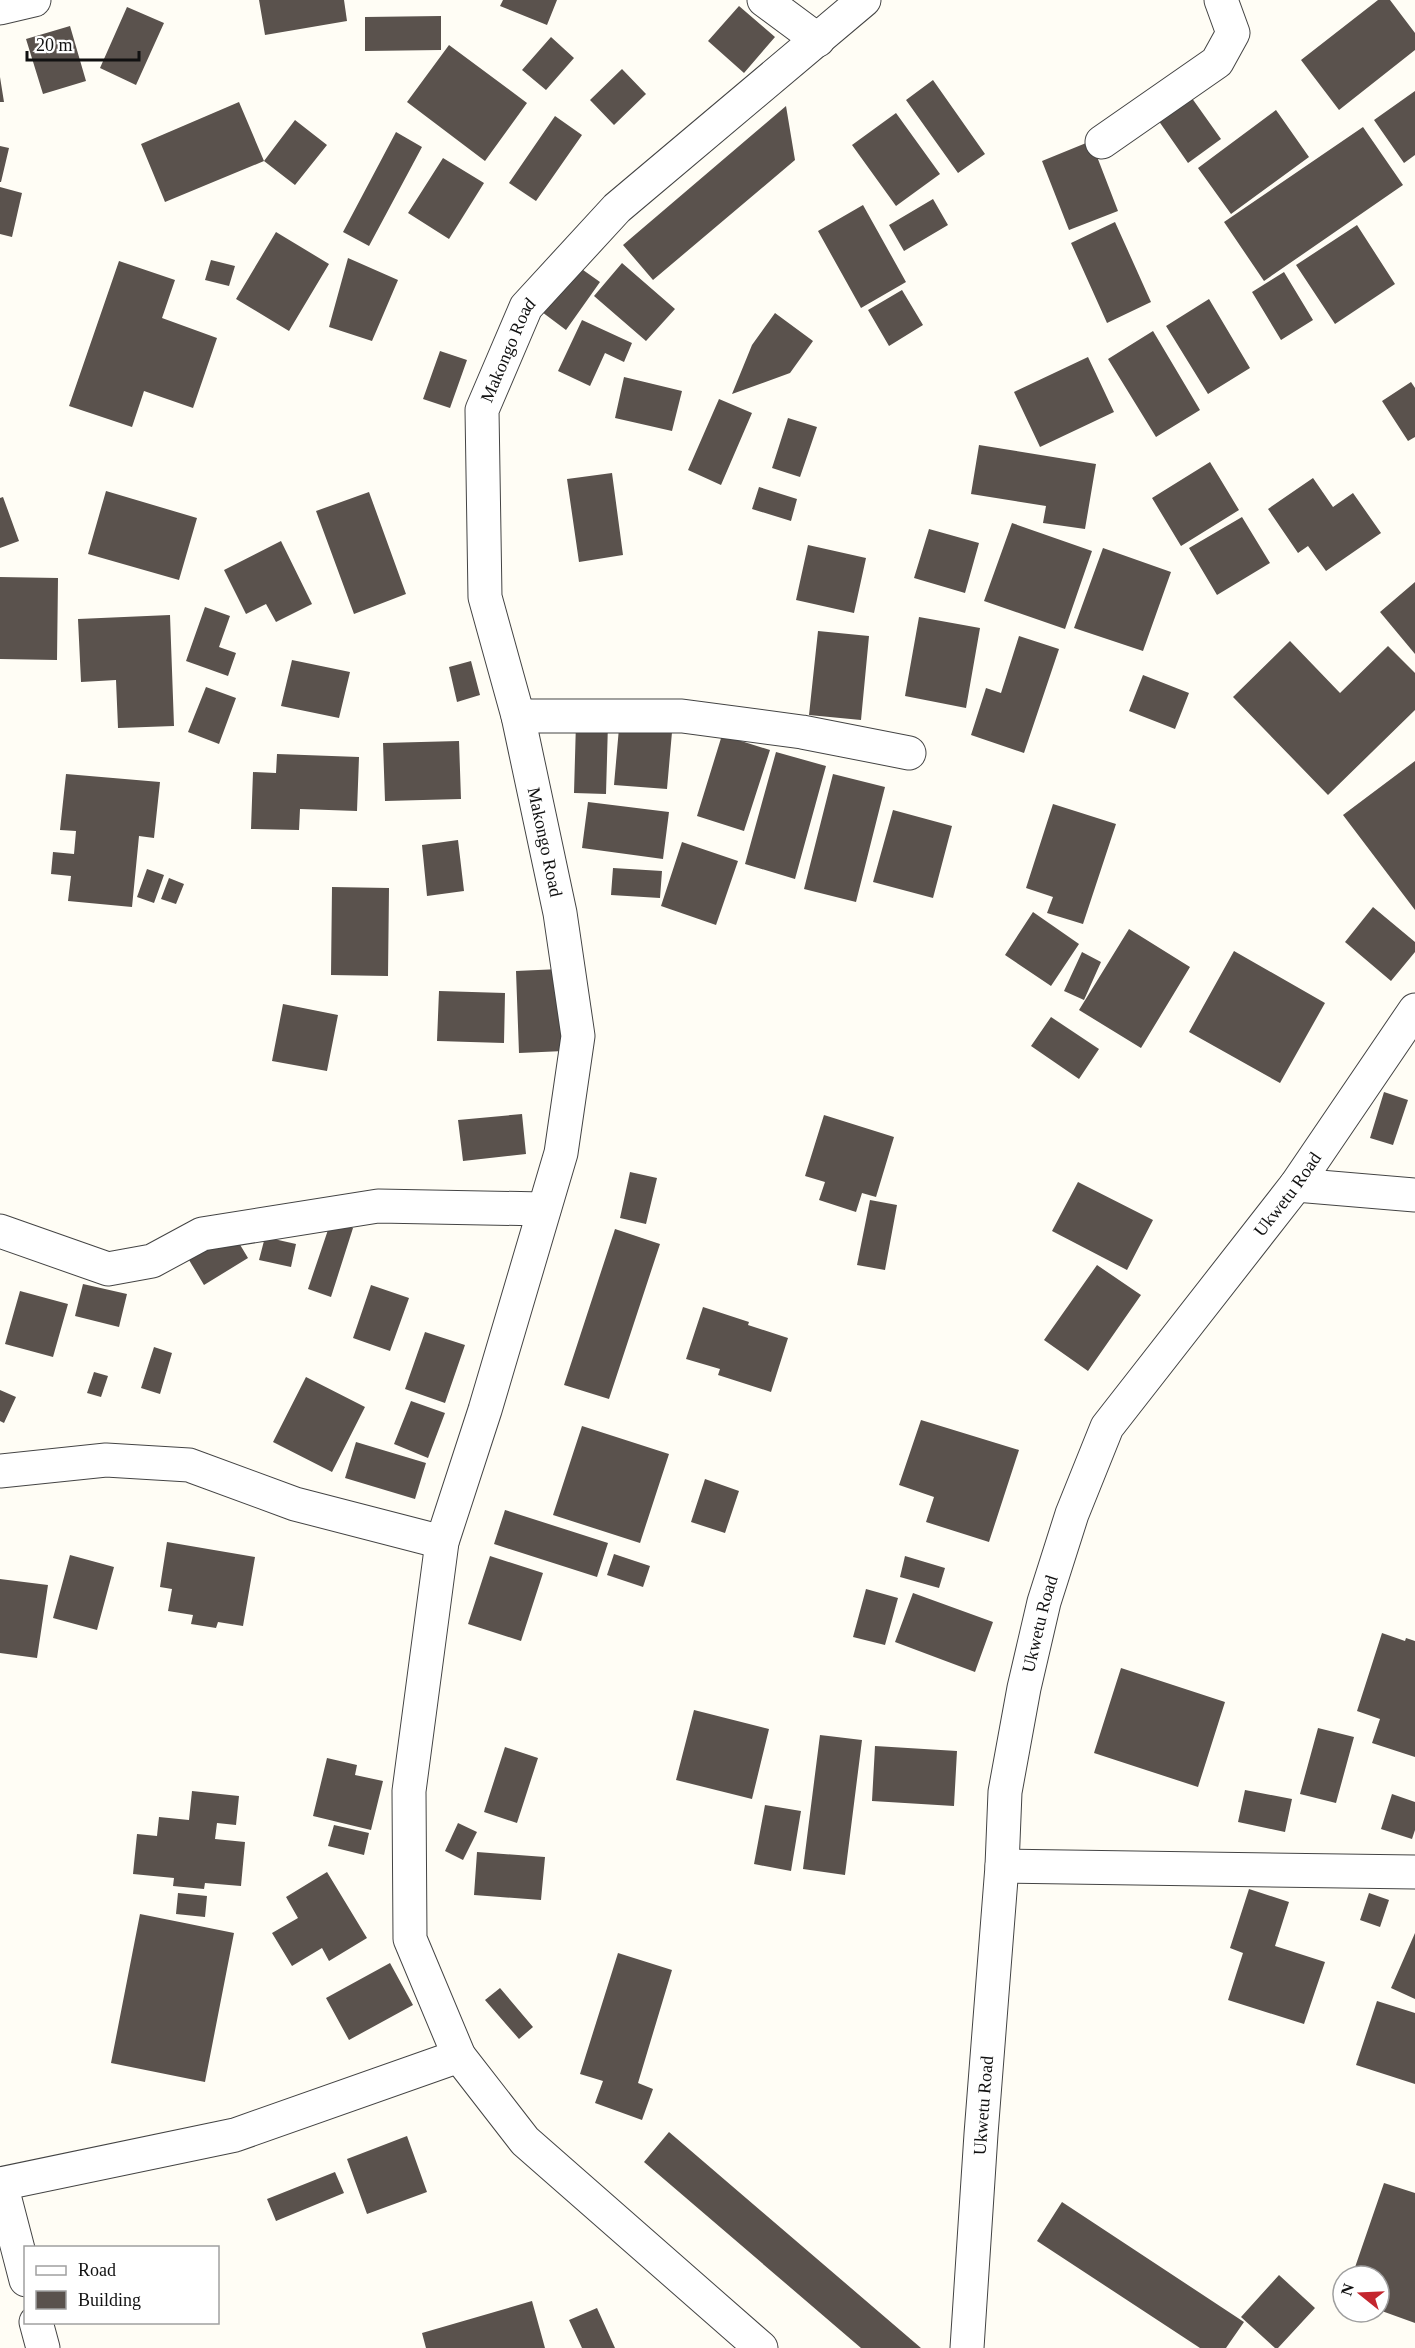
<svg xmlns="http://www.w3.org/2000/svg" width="1415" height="2348" font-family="'Times New Roman',serif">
	<rect width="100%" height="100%" fill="#fffdf5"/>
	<path fill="#5a524d" d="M259,0H344L347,21L265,35Z
		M503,0H557L547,25L500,6Z
		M1378,0H1390L1415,33V50L1339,110L1301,60Z
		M739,6L775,37L744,73L708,41Z
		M127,7L164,23L136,85L100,68Z
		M441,16V50L365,51V17Z
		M70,26L86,81L43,94L26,39Z
		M551,37L574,58L546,90L522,70Z
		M449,45L527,103L485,161L407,102Z
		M622,69L646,94L614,125L590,100Z
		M0,77L4,102H0Z
		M933,80L985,154L958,173L906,100Z
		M1415,91V155L1404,163L1374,120Z
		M1189,94L1221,139L1188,163L1156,117Z
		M239,102L264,161L295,120L327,145L295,185L264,161L165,202L141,144Z
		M786,106L795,160L653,280L623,245Z
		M1276,110L1309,157L1231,214L1198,168Z
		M896,113L940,174L896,206L852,145Z
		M555,116L582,135L536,201L509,183Z
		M1363,127L1403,185L1264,281L1224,222Z
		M396,132L422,147L369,246L343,232Z
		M1091,141L1118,211L1069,230L1042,161Z
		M0,146L9,148L1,182H0Z
		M443,158L484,183L449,239L408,213Z
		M0,187L22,193L12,237L0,234Z
		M933,199L948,225L904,251L889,225Z
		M863,205L906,282L861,308L818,231Z
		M1115,222L1151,302L1107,323L1071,243Z
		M1357,225L1395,284L1335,324L1296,265Z
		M276,232L329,264L289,331L236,299Z
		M348,258L398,280L372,341L329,327Z
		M211,260L235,266L229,286L205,280Z
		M119,261L175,280L162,318L217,338L193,408L144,391L132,427L69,406Z
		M622,263L675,309L646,341L594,296Z
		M576,265L600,282L566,330L542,312Z
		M1284,272L1313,320L1281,340L1252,292Z
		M902,290L923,325L889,346L868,310Z
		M1209,299L1250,368L1208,394L1166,326Z
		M775,313L813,341L790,373L732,394L752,345Z
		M582,320L632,343L624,362L605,353L590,386L558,371Z
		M1153,331L1200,410L1156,437L1108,359Z
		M440,351L467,360L450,408L423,399Z
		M1088,357L1114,412L1040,447L1014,392Z
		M624,377L682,391L672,431L615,418Z
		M1411,382L1415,388V437L1408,441L1382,401Z
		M719,399L752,413L721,485L688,470Z
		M788,418L817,427L800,477L772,468Z
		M979,445L1096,464L1085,529L1043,523L1046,506L971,494Z
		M1210,462L1239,510L1181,546L1152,498Z
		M612,473L623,555L579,562L567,479Z
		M1313,478L1333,507L1353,493L1381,533L1326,571L1308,546L1298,553L1268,509Z
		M759,487L797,499L791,521L752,509Z
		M106,491L197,518L179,580L88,554Z
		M369,492L406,594L354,614L316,511Z
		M3,497L19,541L0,548V498Z
		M1242,517L1270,563L1217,595L1189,548Z
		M1012,523L1092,551L1065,629L984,601Z
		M929,529L979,543L965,593L914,578Z
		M281,541L312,604L276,622L266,604L246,614L224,570Z
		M808,545L866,558L854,613L796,600Z
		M1103,548L1171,572L1143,651L1074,628Z
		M0,577L58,578L57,660L0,659Z
		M1415,582V654L1380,612Z
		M205,607L230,616L219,647L236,653L228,676L186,661Z
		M170,615L174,726L118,728L116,680L81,682L78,619Z
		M919,617L980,628L966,708L905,696Z
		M818,631L869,636L861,720L809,715Z
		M1019,636L1059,649L1024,753L971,735L986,688L1001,693Z
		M1290,641L1340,693L1388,646L1415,673V710L1328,795L1233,697Z
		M292,660L350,672L339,718L281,706Z
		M471,661L480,695L457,702L449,667Z
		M1143,675L1189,693L1175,729L1129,711Z
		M206,687L236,698L219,744L188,732Z
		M576,722L608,723L606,794L574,793Z
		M619,728L672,732L667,789L614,785Z
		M722,735L770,750L744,831L697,816Z
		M459,741L461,799L385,801L383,743Z
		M776,752L826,766L795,879L745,864Z
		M277,754L359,757L357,811L300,809L299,830L251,829L253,772L276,773Z
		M1415,761V910L1343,815Z
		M66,774L160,782L154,838L139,836L132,907L68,901L71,876L51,874L53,852L74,854L76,831L60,830Z
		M833,774L885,787L856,902L804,889Z
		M588,802L669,812L663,859L582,848Z
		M1053,804L1116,824L1083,924L1047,913L1053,897L1026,888Z
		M893,810L952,826L933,898L873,882Z
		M458,840L464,891L427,896L422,845Z
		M682,842L738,861L716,925L661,906Z
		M613,868L662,871L660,898L611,895Z
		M147,869L164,875L154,903L137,897Z
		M169,878L184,884L176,904L161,899Z
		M332,887L389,888L388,976L331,975Z
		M1373,907L1415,942V952L1391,981L1345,942Z
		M1033,912L1079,944L1051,986L1005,955Z
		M1129,929L1190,967L1141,1048L1079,1010Z
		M1234,951L1325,1003L1280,1083L1189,1032Z
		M1082,952L1101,962L1084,1000L1064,991Z
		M560,969L564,1051L519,1053L516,971Z
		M439,991L505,993L504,1043L437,1041Z
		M283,1004L338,1015L327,1071L272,1061Z
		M1051,1017L1099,1049L1079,1079L1031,1046Z
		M1384,1092L1408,1100L1393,1145L1370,1138Z
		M522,1114L526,1154L463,1161L458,1120Z
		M824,1115L894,1137L876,1197L862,1193L856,1212L819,1200L825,1182L805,1176Z
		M630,1172L657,1178L646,1224L620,1218Z
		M1078,1182L1153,1220L1127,1270L1052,1231Z
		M870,1200L897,1205L885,1270L857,1265Z
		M331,1221L353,1228L331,1297L308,1289Z
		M615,1229L660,1244L609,1399L564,1385Z
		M233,1233L248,1258L204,1285L189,1260Z
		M265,1237L296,1244L291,1267L259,1260Z
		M1097,1265L1141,1295L1088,1371L1044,1340Z
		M83,1284L127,1294L119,1327L75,1316Z
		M371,1285L409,1298L390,1351L353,1338Z
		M20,1291L68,1304L53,1357L5,1344Z
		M703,1307L749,1322L748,1325L788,1338L771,1392L718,1375L720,1369L686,1359Z
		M425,1332L465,1345L445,1403L405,1389Z
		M154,1347L172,1353L160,1394L141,1388Z
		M94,1372L108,1376L101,1397L87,1393Z
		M306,1377L365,1407L332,1472L273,1442Z
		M0,1390L16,1397L4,1423L0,1421Z
		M411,1401L445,1413L428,1458L394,1444Z
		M921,1420L1019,1450L989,1542L926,1522L934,1497L899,1485Z
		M582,1426L669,1454L640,1543L553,1515Z
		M356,1442L426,1463L415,1499L345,1478Z
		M705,1479L739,1491L725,1533L691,1522Z
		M505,1510L608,1543L597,1577L494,1544Z
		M167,1542L255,1557L243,1626L218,1622L216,1628L191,1624L193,1615L168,1611L172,1589L160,1587Z
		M614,1554L650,1566L643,1587L607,1575Z
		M70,1555L114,1567L97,1630L53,1618Z
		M490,1556L543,1573L521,1641L468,1624Z
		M905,1556L945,1568L939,1588L900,1577Z
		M0,1579L48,1585L37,1658L0,1653Z
		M866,1589L898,1598L885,1645L853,1637Z
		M913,1593L993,1622L975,1672L895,1642Z
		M1382,1633L1405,1641L1406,1638L1415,1641V1757L1372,1743L1380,1719L1357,1711Z
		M1121,1668L1225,1702L1198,1787L1094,1753Z
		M694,1710L769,1729L752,1799L676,1780Z
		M1318,1728L1354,1737L1336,1803L1300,1794Z
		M820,1735L862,1740L845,1875L803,1869Z
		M875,1746L957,1751L954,1806L872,1801Z
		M505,1747L538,1758L517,1823L484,1812Z
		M327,1758L357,1765L355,1775L383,1781L371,1830L313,1816Z
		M1245,1790L1292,1799L1285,1832L1238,1822Z
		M192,1791L239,1796L236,1825L217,1823L215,1839L245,1842L241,1886L205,1883L204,1889L173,1886L174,1878L133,1874L137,1834L157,1836L159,1817L189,1820Z
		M1392,1794L1415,1802V1830L1412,1839L1381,1829Z
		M765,1805L801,1811L791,1871L754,1864Z
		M458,1823L477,1832L463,1860L445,1851Z
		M334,1825L369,1833L364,1855L328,1846Z
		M477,1852L545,1857L541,1900L474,1895Z
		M327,1872L367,1938L329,1961L322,1948L292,1966L272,1933L298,1918L286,1897Z
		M1249,1889L1289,1902L1275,1946L1325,1962L1304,2024L1228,2000L1243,1953L1230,1948Z
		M178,1893L207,1896L205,1917L176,1914Z
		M1369,1893L1389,1900L1380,1927L1360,1920Z
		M140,1914L234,1933L205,2082L111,2063Z
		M1415,1933V1999L1391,1988Z
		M618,1953L672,1970L638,2083L653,2089L642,2120L595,2103L603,2081L580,2074Z
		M390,1963L413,2005L349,2040L326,1998Z
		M500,1988L533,2027L519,2039L485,2000Z
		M1377,2001L1415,2013V2084L1356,2065Z
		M669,2132L921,2348H861L644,2162Z
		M407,2136L427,2192L367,2214L347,2159Z
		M335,2172L344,2193L276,2221L267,2199Z
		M1384,2183L1415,2193V2323L1379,2310V2276H1352Z
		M1062,2202L1244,2322L1226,2348H1200L1037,2241Z
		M1279,2275L1315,2308L1278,2348H1275L1241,2317Z
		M532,2301L545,2348H426L422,2333Z
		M597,2308L615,2348H582L569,2320Z"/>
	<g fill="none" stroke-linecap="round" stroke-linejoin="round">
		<defs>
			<g id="minor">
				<path d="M764,0L818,40"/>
				<path d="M0,8L34,0"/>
				<path d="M1102,142L1217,62L1233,33L1221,0"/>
				<path d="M518,716H682L802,732L909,753"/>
				<path d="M1296,1185L1415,1195"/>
				<path d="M0,1231L108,1269L152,1261L202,1234L378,1206L544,1209"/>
				<path d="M0,1471L106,1460L189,1465L295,1504L442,1542"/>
				<path d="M1002,1866L1415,1872"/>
				<path d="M0,2184L235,2135L459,2056"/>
				<path d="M1,2184L26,2280"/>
				<path d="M36,2322L43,2348"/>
				<path id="s1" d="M761,2348L525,2141L459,2056L410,1939L409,1791L442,1542L485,1410L561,1153L578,1036L560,913L518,716L485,597L482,410L526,307L617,208L864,0"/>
				<path id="s2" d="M967,2348L981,2134L1002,1866L1005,1792L1024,1688L1044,1602L1072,1514L1107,1427L1296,1185L1415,1010"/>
			</g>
		</defs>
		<use href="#minor" stroke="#444" stroke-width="35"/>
		<use href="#minor" stroke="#fff" stroke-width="33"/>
	</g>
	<g text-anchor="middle" stroke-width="6" stroke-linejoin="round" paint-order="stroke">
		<g font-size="18" fill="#111" stroke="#fff">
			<text dy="6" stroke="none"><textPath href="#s1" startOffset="2174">Makongo Road</textPath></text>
			<text transform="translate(545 842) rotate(78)" y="6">Makongo Road</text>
			<text dy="6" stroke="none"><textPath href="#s2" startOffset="1232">Ukwetu Road</textPath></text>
			<text dy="6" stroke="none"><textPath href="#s2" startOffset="729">Ukwetu Road</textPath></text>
			<text dy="6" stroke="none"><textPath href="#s2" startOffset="243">Ukwetu Road</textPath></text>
		</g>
	</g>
	<rect x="24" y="2246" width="195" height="78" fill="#ffffff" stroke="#a0a0a0" stroke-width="1.5"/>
	<rect x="36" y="2266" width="30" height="9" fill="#ffffff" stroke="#a0a0a0" stroke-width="1.5"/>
	<text x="78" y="2276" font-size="18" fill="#111111">Road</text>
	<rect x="36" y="2291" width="30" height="18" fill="#5a524d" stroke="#a0a0a0" stroke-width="1.5"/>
	<text x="78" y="2306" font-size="18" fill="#111111">Building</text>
	<g transform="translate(1361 2294) rotate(288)"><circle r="28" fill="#ffffff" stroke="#a0a0a0" stroke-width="1.5"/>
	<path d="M0-4.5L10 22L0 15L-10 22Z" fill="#c4262e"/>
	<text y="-9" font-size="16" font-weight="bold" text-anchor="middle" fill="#111111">N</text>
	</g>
	<path d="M27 51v9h112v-9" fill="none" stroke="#111111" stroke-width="3"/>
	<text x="36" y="51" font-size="18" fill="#111111" stroke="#ffffff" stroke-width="4.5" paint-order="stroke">20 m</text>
</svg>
